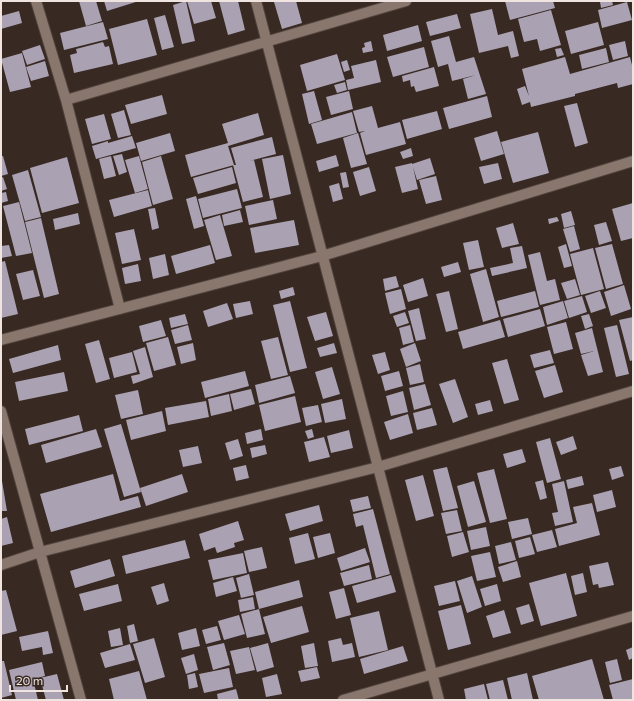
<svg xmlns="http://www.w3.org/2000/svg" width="634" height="701" font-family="Commissioner,sans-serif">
	<rect width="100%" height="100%" fill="#382922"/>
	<path fill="#aaa2b3" d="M79,1H96L102,21L86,26Z
		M104,1H139L107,11Z
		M186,1L195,41L182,44L173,5Z
		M187,1H211L216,18L194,24Z
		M219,1H238L245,30L228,35Z
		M296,1L302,23L282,29L274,2Z
		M505,1H553L555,8L510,20Z
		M605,1H612L613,5L601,8L600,2Z
		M627,2L632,20L602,28L598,10Z
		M492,9L498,35L513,31L519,56L511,58L508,46L479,53L470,14Z
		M551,10L561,45L540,51L537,39L524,42L518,19Z
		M19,11L22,23L1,29V16Z
		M457,14L461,28L430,36L426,22Z
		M165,15L174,47L162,50L154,18Z
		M147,19L157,55L118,65L109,29Z
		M103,22L108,39L64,50L60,33Z
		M598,22L604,45L571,54L565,31Z
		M418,25L422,41L387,51L383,35Z
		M449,36L456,62L474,57L486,94L468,99L463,79L476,75L452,81L448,64L438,67L431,41Z
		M371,41L373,51L363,53L362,48L365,47L364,43Z
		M625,41L628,56L613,60L609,45Z
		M103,42L105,47L109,46L113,64L74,73L70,55L77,53L76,49Z
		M40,45L45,59L27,65L22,51Z
		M424,47L429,67L393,77L387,57Z
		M561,48L564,55L557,57L555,49Z
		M606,48L609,62L582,69L579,55Z
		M22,53L31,87L10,92L1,59Z
		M337,54L345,80L307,91L300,65Z
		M565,57L570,74L630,57L633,69V84L618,88L617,83L575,94V96L531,107L530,102L522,105L517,89L525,86L529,96L522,69Z
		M347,60L350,70L344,72L341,62Z
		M376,60L381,82L348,90L346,80L354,78L351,66Z
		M45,61L49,76L31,81L26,67Z
		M434,67L439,86L416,92L414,86L411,87L410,80L403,82L402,76Z
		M345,82L347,90L337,93L334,85Z
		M314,91L322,120L309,124L302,94Z
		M349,91L353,109L331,115L326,97Z
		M162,95L167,114L131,124L125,105Z
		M487,96L492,117L449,129L443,108Z
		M577,103L588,143L575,147L564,106Z
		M372,106L378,128L400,122L406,144L366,155L360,133L365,131L359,132L353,111Z
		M124,110L131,135L118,138L111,114Z
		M437,111L442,129L407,139L402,120Z
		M352,112L357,133L317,144L311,124Z
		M258,113L264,135L228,146L234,165L191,177L185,155L228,143L222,124Z
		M104,114L111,139L92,144L85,119Z
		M497,131L504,154L481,161L474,138Z
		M538,132L549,173L513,183L501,142Z
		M170,133L175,151L141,161L136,143Z
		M358,133L367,164L351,168L343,138Z
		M132,136L136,148L96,159L92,146L108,141V143Z
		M272,137L276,154L249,161L254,160L263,197L243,202L233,165H236L231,148Z
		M411,148L413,156L403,159L400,152Z
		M122,154L127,172L119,175L113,156Z
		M283,155L291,194L270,199L262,159Z
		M336,155L339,166L319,172L316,161Z
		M1,156H3L8,174L1,176Z
		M111,156L116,176L104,179L99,159Z
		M139,156L148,189L135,193L125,160Z
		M161,156L173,199L153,205L142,162Z
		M67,157L79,203L42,213L30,168Z
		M430,158L435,174L417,180L413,167L418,189L402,193L395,167L412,163V164Z
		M498,163L502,179L484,184L479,167Z
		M232,167L236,183L198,194L193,178Z
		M369,167L376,191L360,196L353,172Z
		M28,170L41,217L25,221L12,175Z
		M346,172L349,187L343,188L340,173Z
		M436,176L442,200L426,204L419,180Z
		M3,177L7,189L1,191V178Z
		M339,183L343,199L333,202L329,186Z
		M237,189L242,208L203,218L198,199Z
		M148,190L152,206L114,217L109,200Z
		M6,192L8,201L1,203V193Z
		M196,196L204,226L194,229L186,199Z
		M273,200L277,219L249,225L245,206Z
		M19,202L32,253L16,256L3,206Z
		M633,203V238L621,241L612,209Z
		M155,208L159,228L152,230L148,209Z
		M240,210L243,222L224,226L222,215Z
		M571,211L575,225L564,228L561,214Z
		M78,213L80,224L55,230L53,219Z
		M220,215L232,256L216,260L204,220Z
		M557,217L559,221L549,224L548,219Z
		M41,218L59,294L44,298L25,222Z
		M294,220L299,245L255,253L250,228Z
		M606,222L612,241L599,245L594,225Z
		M513,223L519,244L502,248L496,228Z
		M574,226L580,249L570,252L563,229Z
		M134,229L141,260L122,264L115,233Z
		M478,240L484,267L469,270L463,243Z
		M566,244L572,266L564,268L558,247Z
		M612,244L623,284L606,289L595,248Z
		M9,245L12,256L1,258V246Z
		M210,245L215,263L176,274L171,256Z
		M522,246L527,268L492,276L490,268L513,263L510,248Z
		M593,248L604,289L581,295L570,254Z
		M540,252L547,281L555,279L560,300L540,305L528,255Z
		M165,254L169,275L153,279L149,258Z
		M5,261L18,314L1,318V262Z
		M458,262L461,272L444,277L441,267Z
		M138,264L141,281L125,284L122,268Z
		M486,269L499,317L483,322L470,274Z
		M33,270L40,296L23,300L16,274Z
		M396,276L399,287L385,291L383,279Z
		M423,278L428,296L408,302L403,285Z
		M575,279L580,295L567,299L561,283Z
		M624,285L631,309L611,316L604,292Z
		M293,287L295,295L281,299L279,291Z
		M401,289L406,309L390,314L385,293Z
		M449,291L458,329L446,332L436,294Z
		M535,291L539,307L501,317L497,301Z
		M600,291L606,308L591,313L585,296Z
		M582,296L587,312L569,318L564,301Z
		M250,301L253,314L236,318L233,304Z
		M290,301L307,368L290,372L273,305Z
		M563,301L568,318L547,325L543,307Z
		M227,303L233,319L208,327L203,311Z
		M419,308L426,339L416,341L408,311Z
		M540,309L545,326L508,337L503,319Z
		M326,312L333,336L315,341L307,317Z
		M405,312L409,323L397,327L393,316Z
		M185,314L188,324L171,328L169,318Z
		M589,314L593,326L585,329L581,316Z
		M633,317V360L630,361L619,320Z
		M161,320L166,336L143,342L139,326Z
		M500,320L505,337L463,349L458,332Z
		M566,322L573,349L554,354L547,327Z
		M188,325L192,340L175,344L171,330Z
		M410,325L414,342L403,345L399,328Z
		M617,325L629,374L616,377L604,328Z
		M592,328L603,372L588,376L581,355L594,351L581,354L575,333Z
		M168,337L176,365L154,371L146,343Z
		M278,337L288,375L271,379L261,341Z
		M99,340L110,379L96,383L85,344Z
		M193,343L196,360L181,364L177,347Z
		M334,343L337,353L320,357L317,348Z
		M415,343L421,361L406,367L400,349Z
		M58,345L61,360L13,373L9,359Z
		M145,347L153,377L133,384L131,376L140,374L133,351Z
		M550,350L554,363L534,368L530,355Z
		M132,352L137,372L114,378L109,358Z
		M385,352L390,370L378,374L372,355Z
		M507,359L519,400L504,404L492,363Z
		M420,364L424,382L410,385L406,368Z
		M555,365L563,392L544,398L535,371Z
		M332,367L340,394L323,399L315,372Z
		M245,371L249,386L205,398L201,382Z
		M399,371L403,386L385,391L381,376Z
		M64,372L68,391L19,401L15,382Z
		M290,376L295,393L259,403L255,385Z
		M455,379L468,417L453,423L439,384Z
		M425,384L431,405L414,410L409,388Z
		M251,389L255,404L234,410L230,394Z
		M138,390L143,414L121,419L115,395Z
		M403,391L408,412L391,416L386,396Z
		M229,394L232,411L211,416L208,399Z
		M295,396L301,422L265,431L259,405Z
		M342,399L346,419L325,423L321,404Z
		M490,400L493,411L478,415L475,404Z
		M206,401L209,417L168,425L165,408Z
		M318,405L322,422L306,426L302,408Z
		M432,408L437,425L417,430L413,413Z
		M162,411L166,431L131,440L126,420Z
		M408,414L413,433L390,440L384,422Z
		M79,415L83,431L29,445L25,429Z
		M121,424L141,492L124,497L104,429Z
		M96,429L102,447L46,463L41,445Z
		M261,429L263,440L247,444L245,433Z
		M312,429L314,437L308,439L305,431Z
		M349,430L353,448L331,453L327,436Z
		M573,436L577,449L561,455L556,442Z
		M324,437L330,457L309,462L304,442Z
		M550,438L561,479L547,483L536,442Z
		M238,439L243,456L230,460L225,443Z
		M265,445L267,454L252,458L250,448Z
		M198,446L202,463L183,467L179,450Z
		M522,449L526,462L507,468L503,454Z
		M246,465L249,478L236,481L233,468Z
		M621,466L624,476L612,480L609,469Z
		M447,467L458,508L443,511L433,470Z
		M494,469L507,519L490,523L477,473Z
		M113,474L120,501L138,496L141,507L51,532L40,494Z
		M182,474L188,492L146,506L140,488Z
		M1,475L7,511H1Z
		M423,475L434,516L416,521L405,480Z
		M582,476L584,485L568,489L566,480Z
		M543,480L547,498L540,500L535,482Z
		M474,481L486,522L468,527L457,486Z
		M564,481L573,522L555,526L552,513L558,512L552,484Z
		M612,490L616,507L597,512L593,495Z
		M368,496L371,508L353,512L350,500Z
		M592,503L600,535L559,546L555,529L577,523L573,507Z
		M319,505L323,521L290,531L285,514Z
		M373,509L390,574L376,578L363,525L356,527L353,514Z
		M457,510L462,531L446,534L441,513Z
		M7,517L13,543L1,546V519Z
		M528,518L532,534L512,539L508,522Z
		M238,521L244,540L234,543L235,547L217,553L215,547L204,551L199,534Z
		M486,527L490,546L471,550L467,531Z
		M552,530L557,547L537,552L532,535Z
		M463,532L469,552L452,557L447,536Z
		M308,533L315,559L295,564L289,538Z
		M330,533L335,553L318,558L313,537Z
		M530,537L535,554L519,558L515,541Z
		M185,540L190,558L126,574L122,556Z
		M511,542L516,560L499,564L495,546Z
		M262,547L267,568L249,572L244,551Z
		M365,548L370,562L341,571L337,558Z
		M490,552L496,577L477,581L471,556Z
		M243,553L247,573L213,580L208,560Z
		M110,559L115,576L75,588L70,571Z
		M517,561L521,577L503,582L498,567Z
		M608,562L614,585L599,588L598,584L593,585L589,566Z
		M369,565L372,579L344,586L340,573Z
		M566,573L577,616L541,626L529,583Z
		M583,573L587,592L575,595L571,576Z
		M249,574L254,595L241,598L236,578Z
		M391,575L396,592L357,603L352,586Z
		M472,576L482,607L467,613L457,581Z
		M233,577L237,591L216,597L213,583Z
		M299,580L303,597L259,609L255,592Z
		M455,581L460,601L439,606L434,586Z
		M164,583L169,601L157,605L151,587Z
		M118,584L122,601L84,611L79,594Z
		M497,584L501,601L485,606L480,589Z
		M344,588L351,615L336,619L329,592Z
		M6,590L17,631L1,635V591Z
		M253,597L255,609L240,612L238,600Z
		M529,604L534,621L521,625L516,608Z
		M461,605L471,644L448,650L438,611Z
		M302,606L309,632L271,643L263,617Z
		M259,609L265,634L247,638L241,614Z
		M504,610L511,633L493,638L486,616Z
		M379,611L388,650L359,657L350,618Z
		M239,615L245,634L224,640L218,621Z
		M134,624L138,641L130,643L127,626Z
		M217,626L221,640L206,644L202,630Z
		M120,628L123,645L111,647L108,631Z
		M196,628L200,646L182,650L178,633Z
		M48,631L53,653L43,655L42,647L22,651L19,637Z
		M154,638L165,677L145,683L133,644Z
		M341,638L343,645L352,643L355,657L332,662L328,641Z
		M224,643L230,665L213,670L207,647Z
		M268,643L274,667L257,672L250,648Z
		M314,643L318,666L305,668L301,646Z
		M130,644L135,660L105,668L100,653Z
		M403,646L408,661L364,674L360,659Z
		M249,647L255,670L236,674L230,651Z
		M633,647V658L629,660L626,650Z
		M194,654L198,670L186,674L181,658Z
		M592,659L604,700H539L532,676Z
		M617,659L622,680L610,683L605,662Z
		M1,661H4L12,695L1,698Z
		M42,662L45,676L33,679L38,700H16L9,670Z
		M317,667L320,678L301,682L298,671Z
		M229,668L233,687L204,693L199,674Z
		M139,671L147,700H114L109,679Z
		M195,673L198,687L189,689L187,675Z
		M527,673L533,700H512L507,678Z
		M57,674L64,700H46L40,678Z
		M277,674L282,694L266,697L262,678Z
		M633,679V700H613L609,685Z
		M503,680L508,700H490L486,684Z
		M484,684L488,700H466L464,689Z
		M236,689L239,700H218L217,694Z"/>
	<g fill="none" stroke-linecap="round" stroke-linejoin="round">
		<defs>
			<path id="minor" d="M36,1L66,100L120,309
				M256,1L439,700
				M66,100L406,1
				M1,340L322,256L633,161
				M1,411L81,700
				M1,565L40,552L378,467L633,391
				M343,700L633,616"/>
		</defs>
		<use href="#minor" stroke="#51443e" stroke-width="12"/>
		<use href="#minor" stroke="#89776e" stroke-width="10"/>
	</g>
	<rect width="634" height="701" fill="none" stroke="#efe4df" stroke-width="4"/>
	<path d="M10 685v6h57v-6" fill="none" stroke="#efe4df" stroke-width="2"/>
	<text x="16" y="685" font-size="12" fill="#efe4df" stroke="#382922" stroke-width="3" paint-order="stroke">20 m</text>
</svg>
